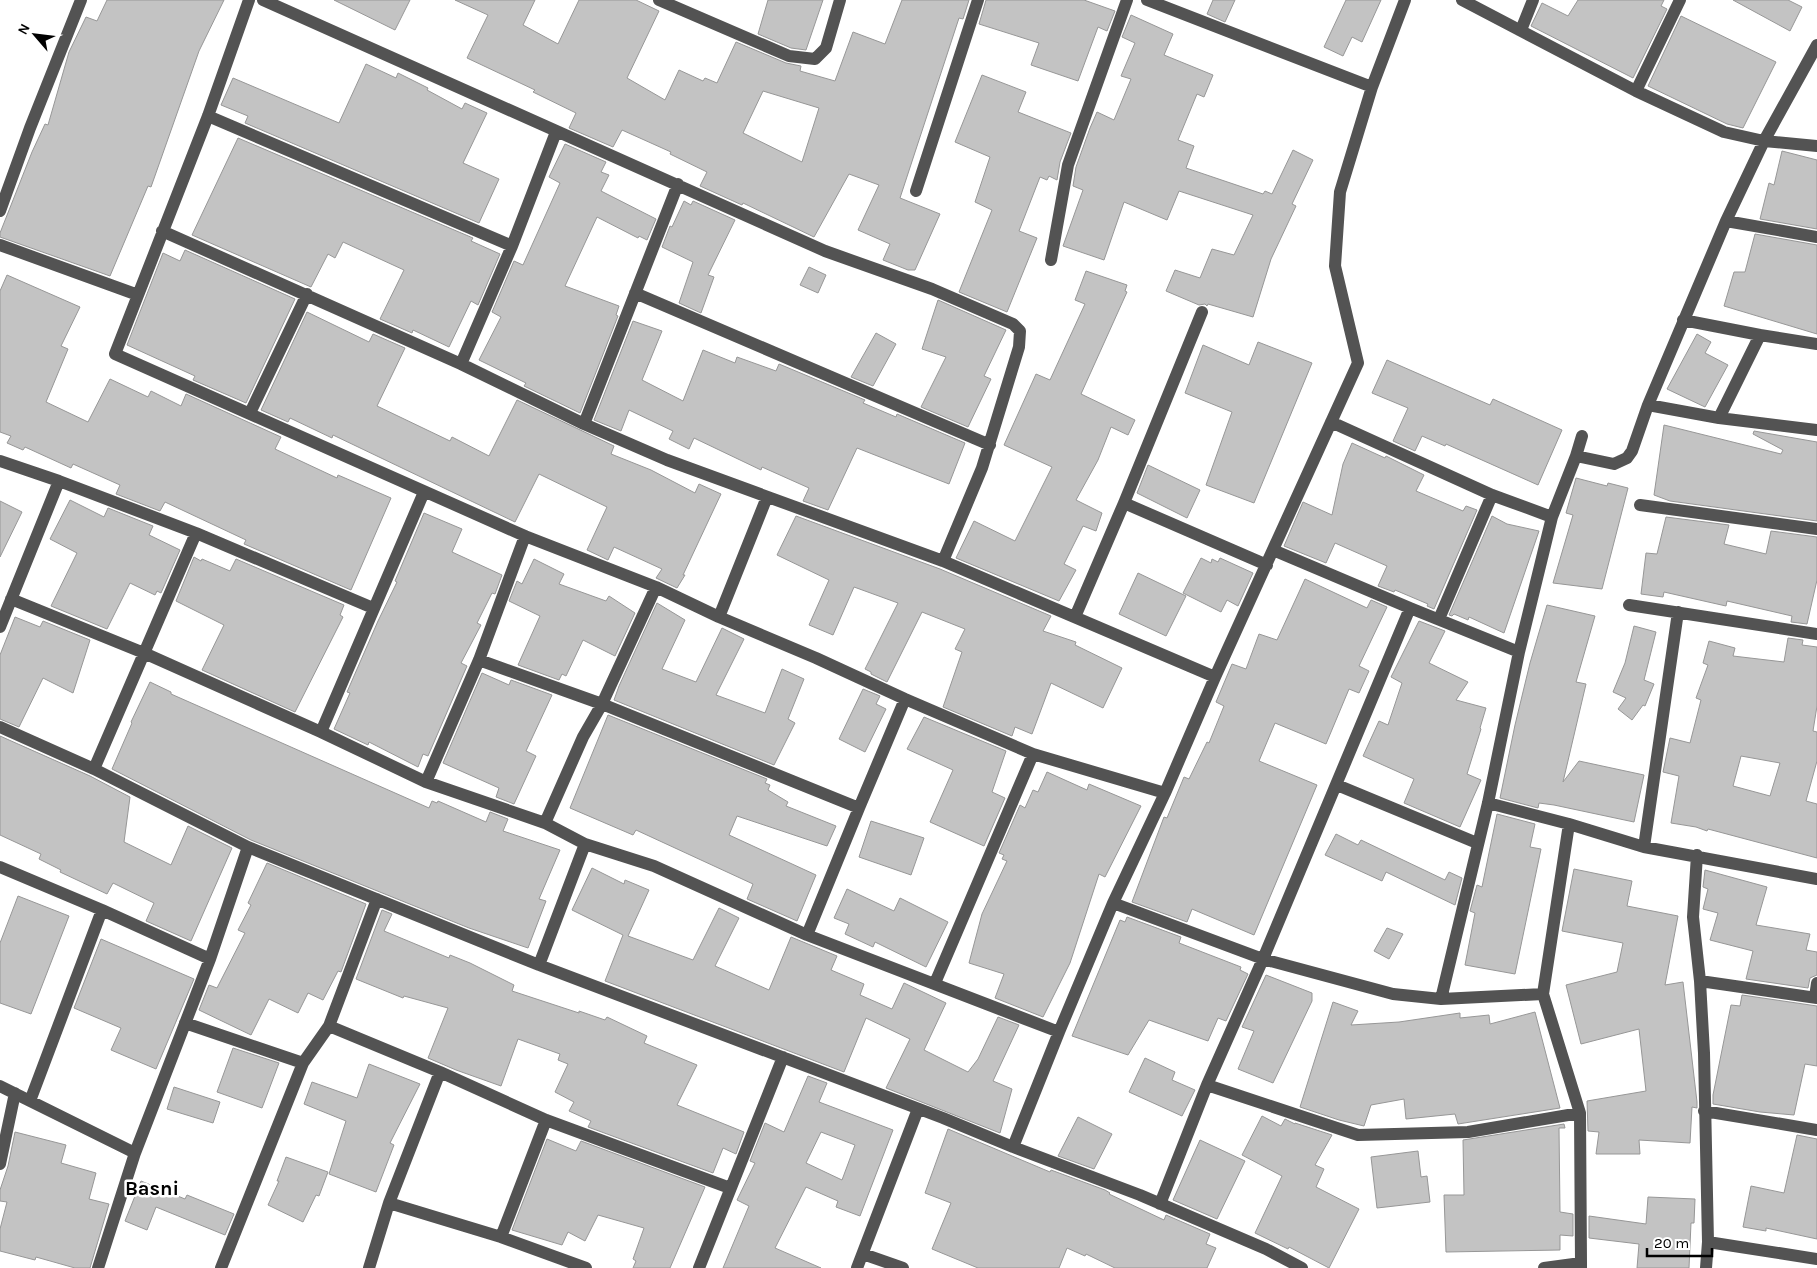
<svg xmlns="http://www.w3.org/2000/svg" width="1817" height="1268" font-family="Karla,sans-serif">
	<rect width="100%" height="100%" fill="#fff"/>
	<path fill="#c3c3c3" stroke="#979797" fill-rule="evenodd" d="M107,0H224L199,51L151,187L148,186L110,276L0,237V233L32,152L45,124L48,125L69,52L86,17L97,21Z
		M334,0H410L395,30Z
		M455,0H535L523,25L558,44L579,0H636L659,11L627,78L665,100L679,70L703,81L705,78L717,83L736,42L786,63L801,66L800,71L835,81L853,32L885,44L902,0H969L963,19L959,18L900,198L940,214L915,270H908L883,260L890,244L858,230L879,185L849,174L814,237L743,203L742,205L700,186L707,172L670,154L671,152L622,130L613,147L569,128L576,113L533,92L535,90L467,58L488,15ZM763,91L819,108L802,162L743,133Z
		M768,0H823L806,50L791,48L758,34Z
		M986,0H1084L1115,11L1107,31L1098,27L1078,81L1031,65L1039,43L979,24Z
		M1213,0H1235L1225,22L1207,14Z
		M1346,0H1381L1362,42L1352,37L1343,56L1324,47Z
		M1578,0H1664L1661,6L1667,9L1633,78L1531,26L1542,3L1568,16Z
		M1733,0H1788L1802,7L1790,31Z
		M1131,15L1173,34L1164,55L1213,75L1204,97L1197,94L1178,140L1194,146L1186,168L1263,194L1265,191L1272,194L1293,150L1313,160L1292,204L1296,206L1271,259L1253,317L1208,304L1207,306L1205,304L1199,305L1166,291L1175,270L1200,278L1212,249L1234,255L1253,215L1179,191L1167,220L1124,202L1104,260L1063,246L1083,190L1073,186L1076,167L1090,128L1097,112L1114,120L1131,79L1121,76L1135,43L1122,37Z
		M1681,16L1776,62L1743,128L1727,124L1648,86Z
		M366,64L396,78L398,73L428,88L427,90L462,109L465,103L487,113L463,163L499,179L479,223L245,123L248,116L221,105L233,78L339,123Z
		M982,75L1026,92L1018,112L1071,133L1060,162L1057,180L1049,176L1047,180L1040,177L1019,231L1037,238L1007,312L959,292L992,210L975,202L990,157L955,142Z
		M238,138L473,238L471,241L500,254L478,305L471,301L449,347L413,330L412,333L380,319L404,270L343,242L335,258L328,254L311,287L192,235Z
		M565,144L606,162L601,172L609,175L601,191L656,219L647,240L639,236L638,238L597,217L565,286L619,306L616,315L618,316L580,413L524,386L526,383L479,360L501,317L492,312L514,261L523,265L560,183L549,177Z
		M1782,151L1817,160V229L1760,219L1769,183L1774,185Z
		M684,201L691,205L693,201L735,220L708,275L714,277L701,313L679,303L693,262L662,247L670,226L672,227Z
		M1755,234L1817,245V334L1724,306L1734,272H1745Z
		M185,250L295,299L246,403L193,380L195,376L127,345L163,253L180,261Z
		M809,267L826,275L818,293L800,285Z
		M1086,271L1127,285L1125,291L1127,292L1081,394L1135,420L1128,435L1111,427L1098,460L1076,500L1102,513L1096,531L1083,526L1064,564L1076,570L1059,601L956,558L974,521L1015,541L1052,467L1004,445L1036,374L1050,380L1085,304L1075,300Z
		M7,275L80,307L61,346L68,349L46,402L88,422L110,379L148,397L151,391L181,406L186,394L281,437L275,449L337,478L338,475L391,498L351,590L244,544L246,540L165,502L160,511L116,494L120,485L73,464L71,468L25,447L23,450L7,443L11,436L0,432V291Z
		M938,300L1006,330L984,376L991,379L968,427L921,407L946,357L922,349Z
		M307,312L369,342L373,334L405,348L377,406L450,441L452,437L489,456L517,400L614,446L611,454L651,470L695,493L699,484L721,494L683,575H685L677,588L656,578L662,569L614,547L608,560L587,550L607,507L539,474L515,522L333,435L332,438L290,418L288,422L261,410Z
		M633,321L662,331L642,380L683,401L703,350L735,363L737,357L776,371L779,364L865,400L863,403L896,417L897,414L965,443L949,484L857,448L828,510L803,501L809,488L762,467L761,470L694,438L689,449L669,439L673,431L629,410L621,431L594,420Z
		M876,333L896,344L873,386L851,377Z
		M1697,334L1711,342L1705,353L1728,365L1705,407L1667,389Z
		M1258,342L1312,363L1254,503L1206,485L1232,412L1185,393L1203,345L1249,365Z
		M1387,360L1490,405L1493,399L1562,430L1538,485L1446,444L1445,446L1422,436L1415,451L1393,441L1408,408L1372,393Z
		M1664,425L1781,454L1783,450L1753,434L1754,431L1817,442V521L1670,501L1654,495Z
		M1352,443L1385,458L1386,456L1424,475L1416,491L1463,511L1466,506L1477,510L1434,609L1427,606L1428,604L1395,590L1394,592L1378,586L1387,566L1335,543L1326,563L1284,546L1303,502L1332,515L1343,464Z
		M1148,465L1200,490L1187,518L1137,493Z
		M1576,478L1607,486L1608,483L1628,488L1602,589L1553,583L1573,515L1566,513Z
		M70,500L104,517L108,508L153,526L149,535L180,550L161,593L157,591L155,595L130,583L107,629L51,606L77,553L50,539Z
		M0,501L22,512L0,557Z
		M424,513L462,529L452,552L502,575L495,594L492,593L477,623L481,625L461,663L467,666L428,756L423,754L418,767L369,742L368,745L334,729L350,693L347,692L378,621L397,582L395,581Z
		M796,516L940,569L1051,616L1043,631L1076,642L1075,645L1122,668L1103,708L1051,683L1032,734L1015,727L1012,736L943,707L962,652L955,649L965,629L922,612L887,682L871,674V672L865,669L898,603L854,587L833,635L809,625L829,580L777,555Z
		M1492,516L1507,524L1539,531L1504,633L1469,617L1468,620L1454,614L1452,616L1449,615Z
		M1666,517L1729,525L1724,544L1766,554L1771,531L1817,537V580L1807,624L1791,622L1792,616L1727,601L1726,606L1664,592L1663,597L1641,594L1646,553L1657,554Z
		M194,557L201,561L202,559L230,571L236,559L344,605L340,615L343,617L295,712L202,670L224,625L176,601Z
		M1201,558L1211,563L1212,559L1218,562L1220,558L1253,573L1238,606L1227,600L1221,612L1183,593Z
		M534,559L564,574L559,584L606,601L609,596L635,613L615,656L583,640L566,676L562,674L559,680L518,665L540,616L509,601L517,581L522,584Z
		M1138,573L1186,596L1166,636L1119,614Z
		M1305,579L1367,608L1371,600L1387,607L1359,666L1369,671L1359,693L1349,689L1326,744L1275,723L1259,761L1317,785L1254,935L1192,909L1187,922L1132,902L1164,817L1167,818L1184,777L1189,779L1207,742L1209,743L1224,706L1216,702L1232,664L1246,669L1259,634L1277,640Z
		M657,603L685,620L662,669L696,682L722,628L744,639L716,695L765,713L782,669L804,679L788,719L795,723L774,765L614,700L619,686Z
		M1547,605L1595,616L1576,682L1586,684L1563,782L1579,761L1644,775L1634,822L1554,805L1539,803L1538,808L1500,798L1515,725L1530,663Z
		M15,617L40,627L43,621L90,640L73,693L43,678L19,727L0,719V655Z
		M1419,621L1445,631L1429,663L1468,682L1456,700L1486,708L1480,728L1481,729L1467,774L1481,780L1460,827L1404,803L1414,779L1363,756L1379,721L1388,725L1402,683L1391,677Z
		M1634,626L1656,632L1644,680L1654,684L1645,706L1643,705L1632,720L1618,709L1626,698L1613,692L1625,663Z
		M1788,638L1803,640L1802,645L1817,647V706L1813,731L1817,732V761L1806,801L1817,804V858L1708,829L1707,831L1696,827L1671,823L1679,776L1663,772L1670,738L1690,743L1701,700L1696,698L1708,665L1703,663L1709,641L1735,648L1733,656L1784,662ZM1741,756L1780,763L1770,796L1733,786Z
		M482,673L509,685L511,680L552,695L526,751L536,756L514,804L496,797L499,788L443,763Z
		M150,682L171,692V694L429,808L432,801L437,803L438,801L486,822L490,812L508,819L503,831L560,850L539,899L546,901L528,948L469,928L251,840L112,769L132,723L131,722Z
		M863,689L880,696L876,704L886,709L865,752L839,739Z
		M608,715L767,779L765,783L770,785L768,790L788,802L786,806L836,826L827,846L737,816L729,835L816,875L797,921L747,899L753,884L636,830L633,835L570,808Z
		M924,717L1006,751L992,792L1005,798L984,846L930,822L953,770L907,749Z
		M0,736L90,776L130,797L124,842L171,865L188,826L232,848L191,941L146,921L154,903L113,883L107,894L60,872L61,870L39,859L41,854L0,835Z
		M1047,772L1087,790L1089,784L1141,806L1105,877L1099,874L1070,963L1043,1017L995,998L1004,974L969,963L982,914L1007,861L1002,859L1004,855L999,853L1020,805L1025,808L1033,790L1038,792Z
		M1497,814L1535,824L1530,847L1541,849L1515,974L1465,965L1475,913L1470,911L1477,885L1482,887Z
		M871,821L924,838L911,875L859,857Z
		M1336,834L1358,845L1361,840L1445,880L1449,872L1462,878L1455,905L1386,872L1382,881L1325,855Z
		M267,863L366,904L341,972L338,971L323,1000L308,993L298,1013L269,999L251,1035L199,1010L209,985L217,988L245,933L238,930L251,905L248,903Z
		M592,868L624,884L625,880L649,890L628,936L693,960L719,908L739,918L715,966L769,990L791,937L837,956L831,970L864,984L860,995L892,1009L904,983L946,1003L924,1050L968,1072L978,1059L998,1017L1019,1025L993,1081L1012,1089L1000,1133L886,1088L910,1039L866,1018L844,1072L605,981L623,935L572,910Z
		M1574,869L1632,881L1627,906L1678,916L1665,985L1683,982L1697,1102V1108L1692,1107L1690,1143L1639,1140L1640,1154H1596L1599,1132L1588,1131L1587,1101L1646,1091L1639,1029L1581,1044L1566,985L1617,972L1623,943L1562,931Z
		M1705,870L1767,887L1756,925L1810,934L1806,950L1817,952V975L1810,978L1808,988L1746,979L1753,951L1710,940L1718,913L1703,909L1708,889L1703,887Z
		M847,889L894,911L900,898L948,922L926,967L875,942L873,947L845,934L849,924L834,918Z
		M18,896L69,916L31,1014L0,1003V943Z
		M382,910L392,914L384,931L449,958L450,955L470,963L514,985L512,991L579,1013V1011L605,1020L607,1017L647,1036L644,1043L697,1065L677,1105L744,1132L736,1154L723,1148L713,1173L588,1127L591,1121L569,1111L574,1102L555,1092L568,1064L558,1060L560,1054L518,1039L501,1086L456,1070L428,1058L448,1008L404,996L403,998L356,979Z
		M1127,917L1181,937L1179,943L1241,967L1240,970L1248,974L1226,1021L1218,1018L1208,1041L1149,1020L1128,1055L1072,1036L1120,920L1125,922Z
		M1387,928L1403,934L1389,959L1374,951Z
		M101,939L194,979L156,1069L111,1050L121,1028L74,1008Z
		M1266,975L1312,993V1001L1273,1083L1238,1069L1254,1031L1242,1027Z
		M1742,995L1817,1006V1066L1805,1064L1794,1115L1760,1112L1713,1104V1095L1731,1005L1740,1006Z
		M1333,1002L1358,1011L1351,1025L1399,1022L1460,1013V1018L1489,1015L1490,1024L1535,1012L1560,1108L1458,1124L1455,1114L1406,1119L1404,1099L1371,1105L1364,1126L1339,1120L1300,1107Z
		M233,1048L279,1063L262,1108L217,1092Z
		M1145,1058L1175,1072L1172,1080L1195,1090L1182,1116L1129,1092Z
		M369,1064L420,1084L390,1143L394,1145L376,1192L329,1174L346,1121L304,1104L312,1082L357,1098Z
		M808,1076L827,1083L819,1102L893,1130L860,1216L836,1207L838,1201L806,1187L775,1248L821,1268H723L749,1206L737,1200L755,1163L750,1161L765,1123L784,1132ZM821,1132L855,1145L842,1180L806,1163Z
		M174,1087L220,1102L213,1123L167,1109Z
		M1262,1116L1281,1126L1285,1119L1295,1124V1123L1332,1135L1315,1165L1324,1169L1316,1187L1359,1209L1329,1268L1289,1247L1288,1249L1255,1233L1282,1176L1242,1155Z
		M1078,1117L1112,1134L1094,1169L1058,1156Z
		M1564,1124L1565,1128H1559L1560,1212L1573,1214V1236L1560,1235V1250L1446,1252L1444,1195H1464L1463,1140Z
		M948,1129L1050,1172L1051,1170L1105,1190L1110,1193L1109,1194L1164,1220L1166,1215L1210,1234L1206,1244L1216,1248L1207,1268H1115L1086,1254L1085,1256L1067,1248L1059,1268H978L932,1249L951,1203L925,1193Z
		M15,1132L66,1145L61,1163L96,1173L89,1199L109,1204L90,1268H75L36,1257L35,1260L0,1251V1229L7,1202L0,1201V1190L8,1166Z
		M1797,1135L1817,1139V1239L1766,1228V1231L1743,1227L1751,1186L1784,1193Z
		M547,1139L576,1151L581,1141L705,1187L670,1268H633L636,1261L633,1259L644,1228L598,1215L585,1241L568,1232L562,1245L512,1230Z
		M1200,1140L1245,1161L1217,1219L1173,1200Z
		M1418,1151L1421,1177L1427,1176L1430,1202L1377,1208L1371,1157Z
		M286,1157L328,1172L319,1196L316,1195L303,1222L268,1205L279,1181H277Z
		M141,1181L185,1199L187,1195L234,1214L225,1235L156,1207L147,1230L125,1221Z
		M1648,1197L1695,1199L1694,1223H1691L1689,1268H1637L1639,1244L1589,1238V1216L1646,1224Z"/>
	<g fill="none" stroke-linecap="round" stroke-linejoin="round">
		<path stroke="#535353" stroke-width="12" d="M249,0L208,116L115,354L525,536L656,587L719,617L816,658L905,699L1033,754L1165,793L1215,677L1358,363L1335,266L1340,192L1372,87L1405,0
			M263,0L825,251L932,289L1013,324L1020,331L1019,347L982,468L943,561
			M659,0L789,56L815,59L826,48L840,0
			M1147,0L1372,87
			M1462,0L1636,91
			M1680,0L1636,91L1724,132L1764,141L1817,146
			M1521,30L1533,0
			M208,116L512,246
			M916,191L978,0
			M0,211L30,128L81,0
			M1726,221L1817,237
			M162,231L461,364L584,424L667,460L943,561L1215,677
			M0,245L138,295
			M1051,260L1068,165L1127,0
			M635,293L990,445
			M1683,320L1760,335
			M461,364L512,246L556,132
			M1648,405L1719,418L1760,335L1817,344
			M250,413L307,294
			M1719,418L1817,430
			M1331,422L1492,495L1552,517
			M584,424L678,184
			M1576,456L1614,464L1627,458L1632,451L1648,405L1726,221L1764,141L1817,45
			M0,461L59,481L0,627
			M59,481L196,533L373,608
			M1124,503L1267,565
			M1640,505L1817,529
			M11,599L144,653L321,732L426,782L545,823L585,844L654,866L807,935L1059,1032L1013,1147
			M1629,605L1817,634
			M1410,608L1519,652
			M719,617L767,497
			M1075,617L1124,503L1202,312
			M1439,619L1492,495
			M479,660L602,704L656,587
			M0,727L94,769L248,847L539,965L943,1118L1013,1147L1140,1195L1266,1249L1302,1268
			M321,732L424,492
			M94,769L196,533
			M426,782L479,660L525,536
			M1337,785L1477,843
			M1488,803L1569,824
			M859,808L905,699
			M545,823L583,737L602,704L859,808L807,935
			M1644,847L1678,612
			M1697,855L1693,917L1700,981L1704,1053L1708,1242L1817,1259
			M0,867L102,910L30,1101
			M1113,903L1263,959L1393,994L1441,999L1543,994L1580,1113
			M102,910L210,959L248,847
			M539,965L585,844
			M1700,981L1817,998
			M935,983L1033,754
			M1543,994L1569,824L1644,847L1817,879
			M1815,997L1817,983
			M1441,999L1488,803L1519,652L1552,517L1576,456L1582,436
			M185,1023L303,1063
			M329,1026L440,1072L389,1203L369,1268
			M1059,1032L1113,903L1165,793
			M440,1072L546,1120L730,1188
			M1207,1085L1358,1135L1468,1132L1580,1113L1581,1263
			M0,1086L135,1153L98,1268
			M1704,1111L1817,1130
			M135,1153L210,959
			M0,1164L15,1093
			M389,1203L501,1237L586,1268
			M1160,1204L1207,1085L1263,959L1410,608L1273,550
			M501,1237L546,1120
			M863,1254L903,1268
			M221,1268L303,1063L329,1026L377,899
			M699,1268L783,1057
			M857,1268L918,1109
			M1544,1268L1581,1263V1268
			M1706,1268L1708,1242"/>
	</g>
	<g text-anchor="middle" stroke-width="5" stroke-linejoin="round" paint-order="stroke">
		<g font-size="20" font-weight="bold" fill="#000" stroke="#fff">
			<text x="152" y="1195">Basni</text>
		</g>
	</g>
	<g transform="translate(35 35) rotate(298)" stroke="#ffffff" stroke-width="4" paint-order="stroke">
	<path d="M0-4L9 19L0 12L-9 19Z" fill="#000000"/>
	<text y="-8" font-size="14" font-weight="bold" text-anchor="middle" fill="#000000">N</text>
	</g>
	<path d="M1647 1248v8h65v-8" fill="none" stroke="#000000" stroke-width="2.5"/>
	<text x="1654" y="1248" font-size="15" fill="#000000" stroke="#ffffff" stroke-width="4" paint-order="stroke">20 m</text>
</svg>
